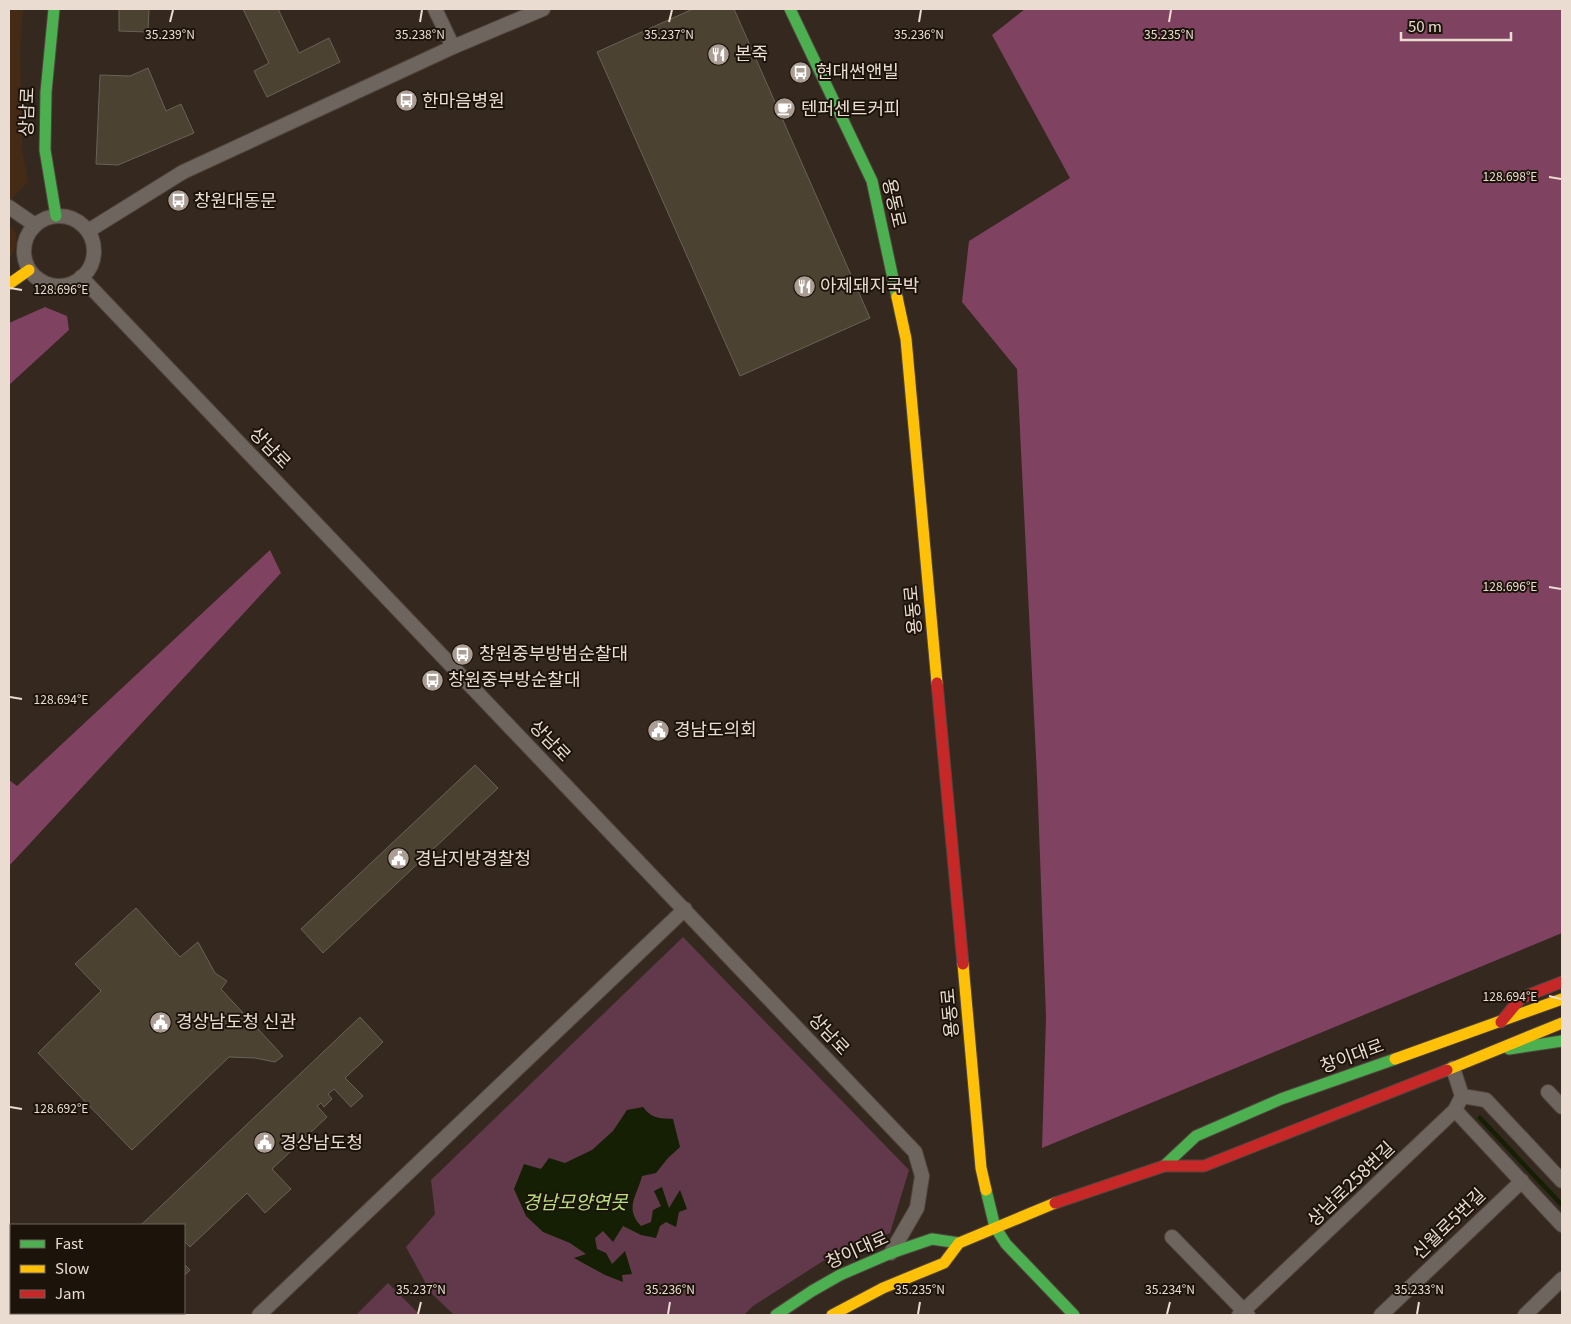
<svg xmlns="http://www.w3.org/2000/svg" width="1571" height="1324" font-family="Georgia,'Noto Sans KR',serif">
	<rect width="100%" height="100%" fill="#34281f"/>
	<path fill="#442b16" d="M9,9H23L20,49L22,150L28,181L13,198L9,205Z
		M9,225L16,233L17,244L9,262Z"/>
	<path fill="#61394b" d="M683,937L909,1170L890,1233L834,1254L753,1306L744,1315H454L431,1293L406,1247L435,1214L431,1180Z
		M388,1283L420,1315H356Z"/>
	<path fill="#7f4260" d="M1025,9H1562V933L1042,1148L1046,1017L1037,777L1017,369L962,302L969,241L1070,178L992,35Z
		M45,307L67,316L69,330L9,385V323Z
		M270,550L281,573L9,866V780L17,786Z"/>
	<path fill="#141f03" d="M643,1107C652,1119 659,1118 673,1119L680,1147L668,1158L656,1173L642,1176C637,1196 624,1208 641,1226L651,1222L653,1210L661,1206L654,1191L662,1187L669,1208L680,1190L687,1209L679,1212L676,1227L666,1222L660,1226L656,1238L641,1235L623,1226L613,1242L603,1231L595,1238L597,1249L606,1253L612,1264L625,1251L632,1274L622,1275L623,1282L605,1275L574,1258L586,1254L570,1243L543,1232L526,1216L514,1189L524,1164L541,1169L549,1158L565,1163L592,1150L613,1131L627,1110Z"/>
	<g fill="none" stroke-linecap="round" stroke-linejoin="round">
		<path stroke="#141f03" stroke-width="4.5" d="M1480,1118L1562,1205"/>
	</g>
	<path fill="#4b4232" stroke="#696258" d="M119,9H149L148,32L119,31Z
		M243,9H278L299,53L329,38L340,62L267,97L254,71L269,63Z
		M693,9H734L870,318L740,376L597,52Z
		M148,68L166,111L181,104L194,133L118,165L96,164L100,75L130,76Z
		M475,765L498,788L323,953L301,929Z
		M136,908L180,957L198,942L215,973L227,981L221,989L283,1056L275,1062L255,1058L229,1057L132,1150L38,1053L101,991L75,964Z
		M360,1017L383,1042L345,1078L363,1096L351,1107L334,1089L328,1094L332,1099L324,1107L321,1103L317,1106L327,1117L272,1169L291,1189L265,1213L247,1193L190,1247L184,1241V1225H141Z
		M184,1264L190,1270L184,1276Z"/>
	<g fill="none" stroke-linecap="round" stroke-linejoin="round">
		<defs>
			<path id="street" d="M435,9L453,47
				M9,207L35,225
				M24 251a35 35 0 1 1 70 0a35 35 0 1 1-70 0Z
				M88,231L183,172L453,47L543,9
				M81,277L915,1152L922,1176L917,1208L891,1253
				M1548,1092L1562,1107
				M1462,1096L1486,1100L1562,1181
				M1455,1110L1562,1225
				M1172,1237L1248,1315
				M259,1315L685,909
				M1239,1315L1455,1110L1462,1096L1453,1068
				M1381,1315L1522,1181
				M1525,1315L1562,1279"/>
			<path id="fast" d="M54,9L46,92L45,150L56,216
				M790,9L872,181L897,297
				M1509,1049L1562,1041
				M1164,1166L1196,1136L1281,1099L1395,1059
				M986,1190L995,1227L1006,1244L1074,1315
				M776,1315L812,1291L840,1275L891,1253L932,1239L959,1243"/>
			<path id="slow" d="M9,284L29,270
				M897,297L906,339L937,683
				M963,964L981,1168L986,1190
				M1395,1059L1562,999
				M1447,1070L1562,1023
				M832,1315L883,1288L944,1263L959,1243L1055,1203"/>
			<path id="jam" d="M937,683L963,964
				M1501,1022L1521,998L1562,982
				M1055,1203L1164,1166H1204L1447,1070"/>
		</defs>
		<use href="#street" stroke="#51453e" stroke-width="16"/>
		<use href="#fast" stroke="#51453e" stroke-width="13"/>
		<use href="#slow" stroke="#51453e" stroke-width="13"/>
		<use href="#jam" stroke="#51453e" stroke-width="13"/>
		<use href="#street" stroke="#6f655f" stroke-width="14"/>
		<use href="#fast" stroke="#4caf50" stroke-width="11"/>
		<use href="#slow" stroke="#ffc107" stroke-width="11"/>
		<use href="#jam" stroke="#c62828" stroke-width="11"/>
	</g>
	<path fill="none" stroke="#ebdcd1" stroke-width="2" d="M170,22L173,10M420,22L422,10M669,22L672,10M919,22L921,10M1169,22L1171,10M1549,177L1561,179M10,288L22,290M1549,587L1561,589M10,697L22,699M1549,996L1561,999M10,1107L22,1109M418,1314L421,1302M668,1314L670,1302M918,1314L920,1302M1167,1314L1170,1302M1417,1314L1419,1302"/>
	<defs>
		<symbol id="restaurant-disc" viewBox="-11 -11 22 22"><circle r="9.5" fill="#ab9d93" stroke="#1c130b"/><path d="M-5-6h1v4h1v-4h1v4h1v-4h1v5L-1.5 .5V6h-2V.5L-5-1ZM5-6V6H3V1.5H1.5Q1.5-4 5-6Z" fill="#fff"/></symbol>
		<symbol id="bus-disc" viewBox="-11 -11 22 22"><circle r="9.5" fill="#ab9d93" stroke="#1c130b"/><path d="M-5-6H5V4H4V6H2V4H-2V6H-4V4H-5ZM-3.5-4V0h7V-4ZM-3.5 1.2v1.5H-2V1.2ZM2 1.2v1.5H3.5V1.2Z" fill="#fff"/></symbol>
		<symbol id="cafe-disc" viewBox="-11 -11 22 22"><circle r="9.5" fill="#ab9d93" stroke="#1c130b"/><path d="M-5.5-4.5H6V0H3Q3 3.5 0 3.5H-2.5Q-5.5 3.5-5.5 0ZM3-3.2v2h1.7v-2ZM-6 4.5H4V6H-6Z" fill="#fff"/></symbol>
		<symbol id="civic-disc" viewBox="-11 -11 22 22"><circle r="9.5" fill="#ab9d93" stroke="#1c130b"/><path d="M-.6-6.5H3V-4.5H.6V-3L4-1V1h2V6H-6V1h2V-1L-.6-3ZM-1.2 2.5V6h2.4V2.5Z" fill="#fff"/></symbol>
	</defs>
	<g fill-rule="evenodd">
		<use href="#restaurant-disc" x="706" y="42" width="25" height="25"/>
		<use href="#bus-disc" x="788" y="60" width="25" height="25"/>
		<use href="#bus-disc" x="394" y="88" width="25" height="25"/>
		<use href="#cafe-disc" x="772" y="96" width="25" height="25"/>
		<use href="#bus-disc" x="166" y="188" width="25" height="25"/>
		<use href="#restaurant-disc" x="792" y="274" width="25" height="25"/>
		<use href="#bus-disc" x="450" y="642" width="25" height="25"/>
		<use href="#bus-disc" x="420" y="668" width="25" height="25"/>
		<use href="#civic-disc" x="646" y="718" width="25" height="25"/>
		<use href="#civic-disc" x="386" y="846" width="25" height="25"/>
		<use href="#civic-disc" x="148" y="1010" width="25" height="25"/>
		<use href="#civic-disc" x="252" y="1130" width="25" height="25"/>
	</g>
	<g text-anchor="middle" stroke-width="4" stroke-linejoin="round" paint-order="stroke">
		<g font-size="18" fill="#ebdcd1" stroke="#1c130b" text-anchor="start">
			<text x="735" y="60">본죽</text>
			<text x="816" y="78">현대썬앤빌</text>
			<text x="422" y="107">한마음병원</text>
			<text x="801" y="115">텐퍼센트커피</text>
			<text x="194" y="207">창원대동문</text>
			<text x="820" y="292">아제돼지국박</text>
			<text x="479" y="660">창원중부방범순찰대</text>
			<text x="448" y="686">창원중부방순찰대</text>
			<text x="674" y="736">경남도의회</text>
			<text x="415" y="865">경남지방경찰청</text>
			<text x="176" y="1028">경상남도청 신관</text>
			<text x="280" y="1149">경상남도청</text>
		</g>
		<g font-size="18" fill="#ebdcd1" stroke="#1c130b">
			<text transform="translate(27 112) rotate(-88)" y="6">상남로</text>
			<text transform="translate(894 203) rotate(77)" y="6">용동로</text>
			<text transform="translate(270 448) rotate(46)" y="6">상남로</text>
			<text transform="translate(913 610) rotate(-95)" y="6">용동로</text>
			<text transform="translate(550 741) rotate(46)" y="6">상남로</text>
			<text transform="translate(950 1013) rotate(-95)" y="6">용동로</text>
			<text transform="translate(829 1034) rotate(47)" y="6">상남로</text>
			<text transform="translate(1352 1056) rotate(-20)" y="6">창이대로</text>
			<text transform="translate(1351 1184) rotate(-44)" y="6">상남로258번길</text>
			<text transform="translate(1449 1224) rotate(-44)" y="6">신월로5번길</text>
			<text transform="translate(857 1250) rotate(-24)" y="6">창이대로</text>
		</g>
		<g font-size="19" font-style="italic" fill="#b7df7d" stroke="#1c130b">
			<text x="575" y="1209">경남모양연못</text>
		</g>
	</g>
	<g font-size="12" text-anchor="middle" fill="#ebdcd1" stroke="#1c130b" stroke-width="4" stroke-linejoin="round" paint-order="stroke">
		<text x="170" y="39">35.239°N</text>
		<text x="420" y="39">35.238°N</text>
		<text x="669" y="39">35.237°N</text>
		<text x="919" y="39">35.236°N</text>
		<text x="1169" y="39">35.235°N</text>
		<text x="1510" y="181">128.698°E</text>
		<text x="61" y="294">128.696°E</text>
		<text x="1510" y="591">128.696°E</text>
		<text x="61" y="704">128.694°E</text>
		<text x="1510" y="1001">128.694°E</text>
		<text x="61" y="1113">128.692°E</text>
		<text x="421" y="1294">35.237°N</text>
		<text x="670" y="1294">35.236°N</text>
		<text x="920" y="1294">35.235°N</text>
		<text x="1170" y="1294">35.234°N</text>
		<text x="1419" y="1294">35.233°N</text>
	</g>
	<rect width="1571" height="1324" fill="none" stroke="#ebdcd1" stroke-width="20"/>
	<rect x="10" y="1224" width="175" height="90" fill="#1c130b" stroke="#6f635a"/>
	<rect x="20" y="1240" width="25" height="8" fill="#4caf50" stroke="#6f635a"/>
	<text x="55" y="1249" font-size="15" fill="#ebdcd1">Fast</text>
	<rect x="20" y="1265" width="25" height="8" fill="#ffc107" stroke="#6f635a"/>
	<text x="55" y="1274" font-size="15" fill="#ebdcd1">Slow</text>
	<rect x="20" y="1290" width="25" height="8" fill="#c62828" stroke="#6f635a"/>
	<text x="55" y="1299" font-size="15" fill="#ebdcd1">Jam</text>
	<path d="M1401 32v8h110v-8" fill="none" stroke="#ebdcd1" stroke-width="2.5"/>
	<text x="1408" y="32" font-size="15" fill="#ebdcd1" stroke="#1c130b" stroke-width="4" paint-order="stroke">50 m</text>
</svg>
